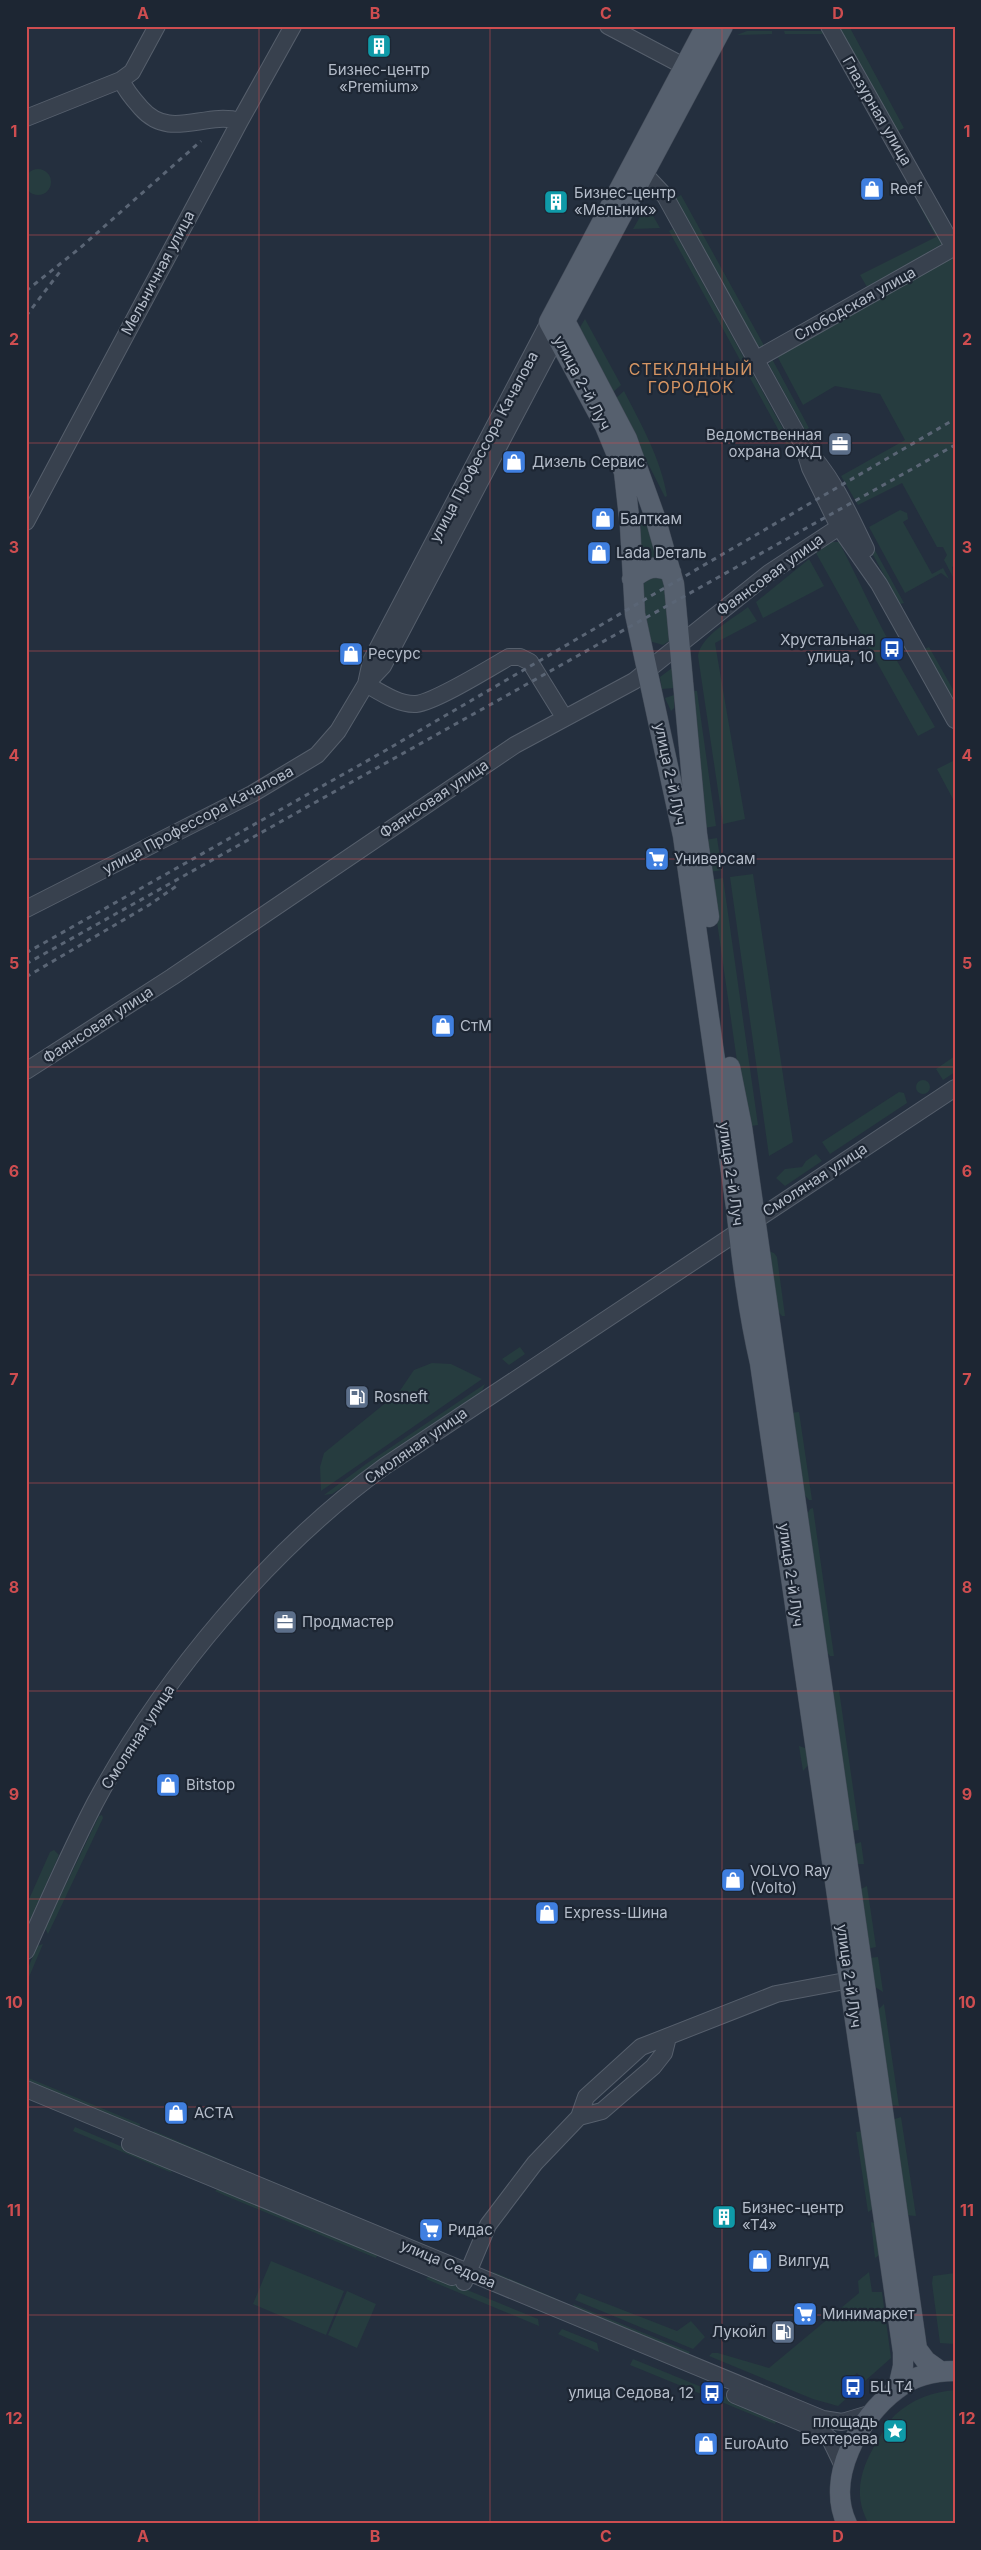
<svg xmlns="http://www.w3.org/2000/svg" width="981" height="2550" font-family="Inter,sans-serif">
	<rect width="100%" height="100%" fill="#242f3e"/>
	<path fill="#263c3f" d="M741,26H819L821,28H748Z
		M839,26H849L904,128L896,132Z
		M747,31H772V34L737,35Z
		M784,31H822L823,34H785Z
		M25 182a13 13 0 1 1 26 0a13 13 0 1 1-26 0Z
		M681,195L766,349L758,346L676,198Z
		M914,195H917L944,243L867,287L860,275L936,237Z
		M647,212L652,214L660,228L633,229L641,215Z
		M673,229L793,447L789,449L669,231Z
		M955,254V565L952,567L953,577L944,560L947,555L943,547H937L902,483L858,505L841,476L905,440L880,394L835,386L803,405L776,354Z
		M585,319L621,385L612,393L579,329Z
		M771,357L809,428L805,430L769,365Z
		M624,391C641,424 661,459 667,496L665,497L615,399Z
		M900,510L907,513L908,519L903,522L932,574L943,568L949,579L941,573L905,593L869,527Z
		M644,519L659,560L640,564L641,523Z
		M832,542H839C857,576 872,611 891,645L889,647L935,727L918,736L816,553Z
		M871,543L904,603L900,604L873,555Z
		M809,559L824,586L763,618L756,602Z
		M656,575L665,580L669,641L663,645L649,641L639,592L644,580Z
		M748,607L757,621L715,643L745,819L723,824L698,656C701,635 733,619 748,607Z
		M929,647L955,693V702L925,649Z
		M672,668L674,688L662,689L660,677Z
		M691,691H697L716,826L704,828Z
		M674,695V708L671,711L665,698Z
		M955,760V803L937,769Z
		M717,838L722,870L710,872L705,840Z
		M753,874L793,1142L769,1156L730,877Z
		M723,878L758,1125L751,1126L741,1089L711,880Z
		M955,1056V1072L943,1080L936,1069Z
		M916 1087a7 7 0 1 1 14 0a7 7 0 1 1-14 0Z
		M899,1092L904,1093L907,1103L830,1154L822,1142Z
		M816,1154L822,1161L785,1186L776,1178L785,1169L802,1167L806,1161Z
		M766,1250L774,1253L777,1257L785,1316H782L774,1307Z
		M520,1347L525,1354L509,1365L502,1359Z
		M432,1363L451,1364L482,1379L321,1491L320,1467L324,1453L399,1392L414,1370Z
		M485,1384L482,1391L332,1494L324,1495L366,1464Z
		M799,1412L812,1500H809L801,1491L789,1413Z
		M813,1508L834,1656H830L824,1649L805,1519L810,1509Z
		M839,1690L859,1830L850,1831L830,1693Z
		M799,1746L808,1749L810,1763L803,1771Z
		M102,1815L103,1818L48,1934L45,1928L99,1816Z
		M861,1842L864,1864H855L852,1845Z
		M54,1850L59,1855L26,1929V1906L50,1852Z
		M867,1886L876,1947L867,1949L859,1890Z
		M43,1944L26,1984V1973L37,1946Z
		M878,1957L883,1992L872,1985L868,1958Z
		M884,2004L899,2106L889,2105L876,2012Z
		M26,2077L140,2124L138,2129L26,2082Z
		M901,2117L916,2216L905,2215L892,2120Z
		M75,2127L168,2166L172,2173L73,2131Z
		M154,2131L229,2163L152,2134Z
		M864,2131L875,2208L868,2212L856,2132Z
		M218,2189L378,2253L376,2258L226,2196L215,2191Z
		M871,2222L877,2224L881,2254L875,2258Z
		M271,2261L344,2291L326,2335L253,2304Z
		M493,2272L496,2273L555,2298L552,2299L494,2275Z
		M869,2272L872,2292H882L891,2358L865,2381L857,2373L841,2388L848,2397L838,2406L813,2399L709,2356L712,2353H718L769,2368L859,2293L858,2281Z
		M955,2273V2344L940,2343L932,2283L933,2276Z
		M429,2276H433L538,2319L539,2326L426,2279Z
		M347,2291L376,2304L357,2348L328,2335Z
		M579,2293L677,2331L691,2321L705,2337L693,2349L575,2300Z
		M573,2304L690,2352L688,2355L575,2308Z
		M562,2329L597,2343L599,2352L558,2334Z
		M633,2359L704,2388L701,2394L630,2365Z
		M955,2390V2524H869C852,2495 861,2467 878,2440C883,2432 888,2422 895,2415C912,2399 933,2392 955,2390Z
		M721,2395L777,2418L775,2424L719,2401Z"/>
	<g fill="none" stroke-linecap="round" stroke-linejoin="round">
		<defs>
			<path id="minor" d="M608,26L695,72
				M829,26L954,248
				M121,80C126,91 133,99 141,108C170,141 204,111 240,121
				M26,118L121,80L132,72L157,26
				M636,165L665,196L803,445L810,468L839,527L879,584L955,720
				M755,360L955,247
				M804,447C833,476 848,512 866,549
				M26,522L240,121L293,26
				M366,684L371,661L549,322L558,321
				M366,684C380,692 399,705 416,704C435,702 490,668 509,657H520L530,662L564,717
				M26,909L252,794L317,755L338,731L366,684L383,666L561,328
				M26,1071L172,977L515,745L634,681L769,573L839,527
				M26,1951C48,1901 70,1851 95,1803C162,1678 270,1549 385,1466L955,1088
				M26,2089L823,2419L842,2422L872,2413
				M579,2117L602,2111L653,2067L664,2053L668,2037
				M130,2144L452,2277
				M464,2282L488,2225L535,2163L579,2117L586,2097L641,2047L776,1994L861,1978
				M735,2395L819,2430L830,2439L843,2466"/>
			<path id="major" d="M706,26L549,322L605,426L624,472L630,526L635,614L683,836L736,1207C742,1260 748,1311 760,1363L890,2262L903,2352V2366L898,2388
				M632,579C645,569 655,563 671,572
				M709,917L697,834L674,584L655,517L627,439L565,321L723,26
				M730,1067L742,1127L917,2349L926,2361L940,2371
				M847,2524C825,2478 859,2417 897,2389C913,2376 935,2371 955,2371"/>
		</defs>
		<use href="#minor" stroke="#565f6c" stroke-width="18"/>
		<use href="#major" stroke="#414a57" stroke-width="21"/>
		<use href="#minor" stroke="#38414e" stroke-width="16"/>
		<use href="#major" stroke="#56606e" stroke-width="20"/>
		<path stroke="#5a6575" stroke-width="3" stroke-dasharray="5 5" stroke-linecap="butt" d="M26,291L80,248L201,141
			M26,316L62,269
			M26,953L381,753L955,419
			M26,964L955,445
			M26,977L149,905L178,885"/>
	</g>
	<path fill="none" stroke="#ce4d50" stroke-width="1" stroke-opacity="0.55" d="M259,26V2524M490,26V2524M722,26V2524M26,235H955M26,443H955M26,651H955M26,859H955M26,1067H955M26,1275H955M26,1483H955M26,1691H955M26,1899H955M26,2107H955M26,2315H955"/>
	<defs>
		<symbol id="building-square" viewBox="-11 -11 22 22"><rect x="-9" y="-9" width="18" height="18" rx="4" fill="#0f9aa8" stroke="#1d2633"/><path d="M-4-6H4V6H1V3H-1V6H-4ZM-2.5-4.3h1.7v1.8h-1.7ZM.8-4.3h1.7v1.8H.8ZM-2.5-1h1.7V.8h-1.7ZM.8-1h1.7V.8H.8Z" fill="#fff"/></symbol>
		<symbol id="shop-square" viewBox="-11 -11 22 22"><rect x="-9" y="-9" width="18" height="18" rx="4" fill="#3f7fe0" stroke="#1d2633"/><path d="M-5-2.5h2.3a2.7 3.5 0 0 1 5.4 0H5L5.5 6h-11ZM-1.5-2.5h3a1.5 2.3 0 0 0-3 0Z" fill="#fff"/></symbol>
		<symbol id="office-square" viewBox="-11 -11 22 22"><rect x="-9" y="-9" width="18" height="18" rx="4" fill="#5c6f8a" stroke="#1d2633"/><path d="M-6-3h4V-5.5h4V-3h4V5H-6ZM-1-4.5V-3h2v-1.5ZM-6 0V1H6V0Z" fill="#fff"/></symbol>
		<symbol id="bus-square" viewBox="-11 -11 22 22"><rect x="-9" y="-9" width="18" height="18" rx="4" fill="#1a4fb4" stroke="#1d2633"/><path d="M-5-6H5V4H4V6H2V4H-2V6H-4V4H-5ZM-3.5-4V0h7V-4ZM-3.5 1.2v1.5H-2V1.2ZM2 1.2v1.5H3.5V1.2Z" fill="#fff"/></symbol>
		<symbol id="supermarket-square" viewBox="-11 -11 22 22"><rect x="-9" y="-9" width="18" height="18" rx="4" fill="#3f7fe0" stroke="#1d2633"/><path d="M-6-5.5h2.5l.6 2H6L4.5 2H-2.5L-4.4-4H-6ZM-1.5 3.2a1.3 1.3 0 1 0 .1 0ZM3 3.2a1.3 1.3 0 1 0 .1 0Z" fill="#fff"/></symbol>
		<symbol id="fuel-square" viewBox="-11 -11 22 22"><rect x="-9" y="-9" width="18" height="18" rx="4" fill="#5c6f8a" stroke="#1d2633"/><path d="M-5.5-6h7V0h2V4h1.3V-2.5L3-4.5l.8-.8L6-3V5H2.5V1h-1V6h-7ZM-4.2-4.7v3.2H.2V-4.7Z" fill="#fff"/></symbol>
		<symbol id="sight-square" viewBox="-11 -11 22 22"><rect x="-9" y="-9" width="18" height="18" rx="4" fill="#0f9aa8" stroke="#1d2633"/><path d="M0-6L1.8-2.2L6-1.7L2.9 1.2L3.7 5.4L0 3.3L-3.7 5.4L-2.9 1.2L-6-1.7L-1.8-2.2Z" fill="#fff"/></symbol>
	</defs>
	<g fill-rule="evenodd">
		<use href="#building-square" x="365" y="32" width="28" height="28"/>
		<use href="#shop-square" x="858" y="175" width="28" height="28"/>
		<use href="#building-square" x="542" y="188" width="28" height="28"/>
		<use href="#office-square" x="826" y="430" width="28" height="28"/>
		<use href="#shop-square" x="500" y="448" width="28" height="28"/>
		<use href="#shop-square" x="589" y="505" width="28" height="28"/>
		<use href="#shop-square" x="585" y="539" width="28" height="28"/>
		<use href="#bus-square" x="878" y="635" width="28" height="28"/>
		<use href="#shop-square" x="337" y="640" width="28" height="28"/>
		<use href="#supermarket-square" x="643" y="845" width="28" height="28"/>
		<use href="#shop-square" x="429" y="1012" width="28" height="28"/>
		<use href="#fuel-square" x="343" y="1383" width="28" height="28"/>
		<use href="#office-square" x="271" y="1608" width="28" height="28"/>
		<use href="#shop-square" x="154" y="1771" width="28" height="28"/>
		<use href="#shop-square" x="719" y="1866" width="28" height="28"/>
		<use href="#shop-square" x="533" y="1899" width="28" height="28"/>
		<use href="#shop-square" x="162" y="2099" width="28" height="28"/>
		<use href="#building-square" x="710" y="2203" width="28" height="28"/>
		<use href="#supermarket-square" x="417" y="2216" width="28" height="28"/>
		<use href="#shop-square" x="746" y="2247" width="28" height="28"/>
		<use href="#supermarket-square" x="791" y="2300" width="28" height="28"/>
		<use href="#fuel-square" x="769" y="2318" width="28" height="28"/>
		<use href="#bus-square" x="839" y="2373" width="28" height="28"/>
		<use href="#bus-square" x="698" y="2379" width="28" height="28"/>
		<use href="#sight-square" x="881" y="2417" width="28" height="28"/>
		<use href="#shop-square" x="692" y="2430" width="28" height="28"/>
	</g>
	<g text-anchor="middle" stroke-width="4.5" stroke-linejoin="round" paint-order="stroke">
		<g font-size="15" fill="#b4bcc9" stroke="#1d2633" text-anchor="start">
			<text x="379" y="75" text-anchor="middle">Бизнес-центр<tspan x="379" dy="17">«Premium»</tspan></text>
			<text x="890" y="194">Reef</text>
			<text x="574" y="198">Бизнес-центр<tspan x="574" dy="17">«Мельник»</tspan></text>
			<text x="822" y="440" text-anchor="end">Ведомственная<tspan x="822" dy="17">охрана ОЖД</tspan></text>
			<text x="532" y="467">Дизель Сервис</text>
			<text x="620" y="524">Балткам</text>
			<text x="616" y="558">Lada Dеталь</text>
			<text x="874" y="645" text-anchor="end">Хрустальная<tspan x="874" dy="17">улица, 10</tspan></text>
			<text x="368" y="659">Ресурс</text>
			<text x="674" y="864">Универсам</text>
			<text x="460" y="1031">СтМ</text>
			<text x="374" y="1402">Rosneft</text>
			<text x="302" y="1627">Продмастер</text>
			<text x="186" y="1790">Bitstop</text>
			<text x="750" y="1876">VOLVO Ray<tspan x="750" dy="17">(Volto)</tspan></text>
			<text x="564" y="1918">Express-Шина</text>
			<text x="194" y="2118">АСТА</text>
			<text x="742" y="2213">Бизнес-центр<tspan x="742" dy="17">«Т4»</tspan></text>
			<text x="448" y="2235">Ридас</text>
			<text x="778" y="2266">Вилгуд</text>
			<text x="822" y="2319">Минимаркет</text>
			<text x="766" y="2337" text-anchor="end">Лукойл</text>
			<text x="870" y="2392">БЦ Т4</text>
			<text x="694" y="2398" text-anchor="end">улица Седова, 12</text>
			<text x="878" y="2427" text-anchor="end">площадь<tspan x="878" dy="17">Бехтерева</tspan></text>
			<text x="724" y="2449">EuroAuto</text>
		</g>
		<g font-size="15" fill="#b4bcc9" stroke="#1d2633">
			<text transform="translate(877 111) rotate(60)" y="5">Глазурная улица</text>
			<text transform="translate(158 273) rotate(-62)" y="5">Мельничная улица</text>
			<text transform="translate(855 304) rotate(-29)" y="5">Слободская улица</text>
			<text transform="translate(582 383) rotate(62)" y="5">улица 2-й Луч</text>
			<text transform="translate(484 447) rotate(-62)" y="5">улица Профессора Качалова</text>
			<text transform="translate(770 575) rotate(-36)" y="5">Фаянсовая улица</text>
			<text transform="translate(670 774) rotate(78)" y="5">улица 2-й Луч</text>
			<text transform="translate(434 799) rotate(-34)" y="5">Фаянсовая улица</text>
			<text transform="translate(198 820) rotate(-28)" y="5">улица Профессора Качалова</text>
			<text transform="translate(98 1025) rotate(-33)" y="5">Фаянсовая улица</text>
			<text transform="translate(731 1174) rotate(82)" y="5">улица 2-й Луч</text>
			<text transform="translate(815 1180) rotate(-33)" y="5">Смоляная улица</text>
			<text transform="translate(416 1446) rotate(-35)" y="5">Смоляная улица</text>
			<text transform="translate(791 1575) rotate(82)" y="5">улица 2-й Луч</text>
			<text transform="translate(138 1737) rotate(-57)" y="5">Смоляная улица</text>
			<text transform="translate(849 1976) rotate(82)" y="5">улица 2-й Луч</text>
			<text transform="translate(448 2264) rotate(23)" y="5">улица Седова</text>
		</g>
		<g font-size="16" letter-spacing="1" fill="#d59563" stroke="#1d2633">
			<text x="691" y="375">СТЕКЛЯННЫЙ<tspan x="691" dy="18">ГОРОДОК</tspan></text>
		</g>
	</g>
	<rect width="981" height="2550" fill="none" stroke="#1d2633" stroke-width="55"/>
	<rect x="28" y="28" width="926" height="2494" fill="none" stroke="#ce4d50" stroke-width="2"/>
	<g font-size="16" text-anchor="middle" font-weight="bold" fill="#ce4d50">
		<text x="143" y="19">A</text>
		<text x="375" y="19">B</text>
		<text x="606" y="19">C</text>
		<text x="838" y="19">D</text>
		<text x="14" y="137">1</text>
		<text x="967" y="137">1</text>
		<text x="14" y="345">2</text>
		<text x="967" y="345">2</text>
		<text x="14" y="553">3</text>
		<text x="967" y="553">3</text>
		<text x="14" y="761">4</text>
		<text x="967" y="761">4</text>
		<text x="14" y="969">5</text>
		<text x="967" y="969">5</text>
		<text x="14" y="1177">6</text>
		<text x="967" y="1177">6</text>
		<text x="14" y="1385">7</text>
		<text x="967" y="1385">7</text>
		<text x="14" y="1593">8</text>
		<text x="967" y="1593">8</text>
		<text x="14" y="1800">9</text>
		<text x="967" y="1800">9</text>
		<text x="14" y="2008">10</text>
		<text x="967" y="2008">10</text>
		<text x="14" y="2216">11</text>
		<text x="967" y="2216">11</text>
		<text x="14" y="2424">12</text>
		<text x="967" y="2424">12</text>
		<text x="143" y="2542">A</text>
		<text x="375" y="2542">B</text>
		<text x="606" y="2542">C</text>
		<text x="838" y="2542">D</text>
	</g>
</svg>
